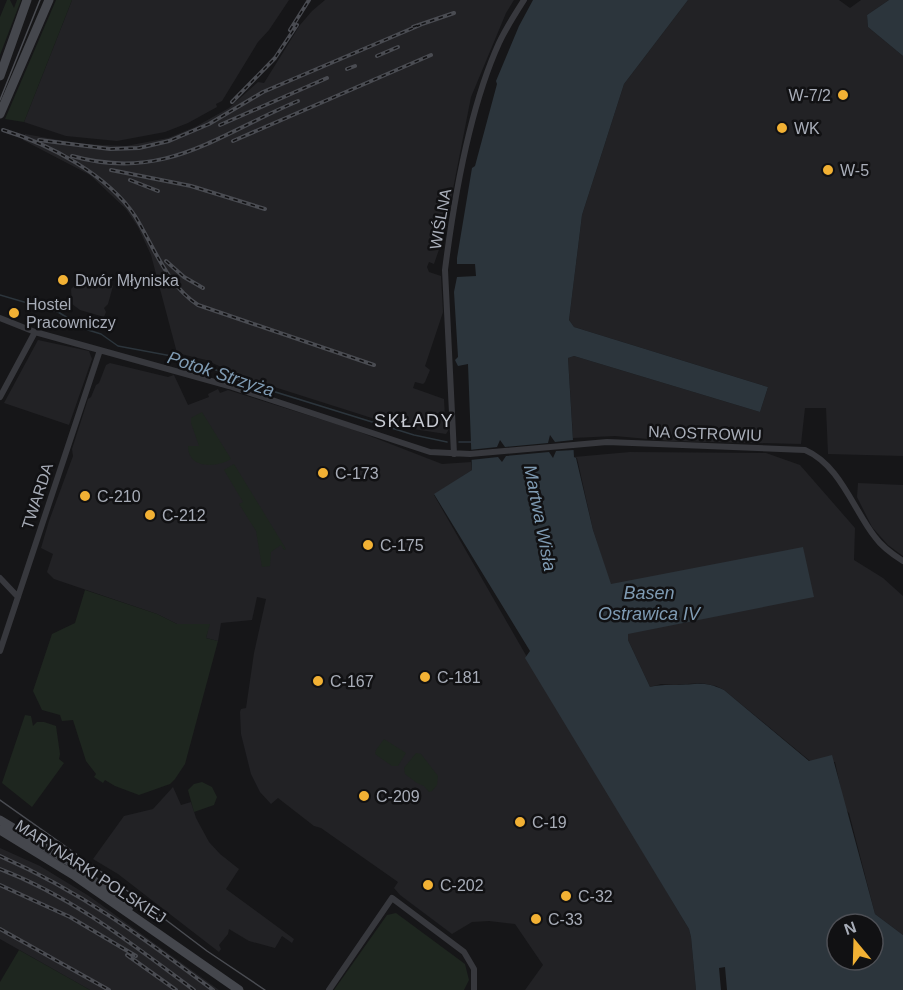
<svg xmlns="http://www.w3.org/2000/svg" width="903" height="990" font-family="Arial,sans-serif">
	<rect width="100%" height="100%" fill="#161618"/>
	<path fill="#222225" d="M72,0H289L269,30L258,42L222,101L216,104L217,107L188,123L165,132L117,141L66,136L24,122Z
		M325,0H514L506,13L471,97L444,235L434,264L429,262L427,267L429,272L441,276L443,312L425,366L430,370L425,382L423,384L415,382L413,388L444,399L445,418L448,420L449,429L446,434L400,427L243,377L206,360L177,353L151,255L138,227L126,209L90,175L23,140L25,134L81,144L126,146L168,138L195,127L229,108L258,82L264,83L300,25L312,11Z
		M688,0H839L850,8L861,0H889L867,15L868,27L903,56V456L828,454L826,408H805L801,444L670,441L615,436L573,438L568,358L574,356L760,412L768,387L574,327L569,320L582,215L624,84Z
		M84,276L94,280L105,281L113,286L108,304L104,308L106,312L104,317L80,310L72,304L71,289Z
		M38,340L89,351L92,359L69,425L4,403Z
		M110,363L168,377L174,375L188,405L209,397L208,394L218,389L220,393L228,390L352,429L442,464L471,462L472,470L434,495L531,664L689,929L691,937L696,990H525L543,965L515,924L489,921L472,922L452,934L400,895L394,888L398,882L321,828L314,826L278,798L271,804L260,792L251,774L241,734L240,712L241,709L246,708L254,653L266,599L257,597L252,620L221,623L218,641L206,638L209,624H177L157,614L54,579L47,572L53,554L41,548L49,521L73,456L72,449L88,399L91,397L96,385L99,383L106,365Z
		M630,452L766,453L800,465L855,528L854,560L883,578L903,596V935L875,914L849,813L845,809L835,762L810,761L724,690L716,686L701,683L675,685L661,684L650,687L628,640L593,530L577,458L574,457Z
		M858,483L903,485V556L888,545L872,527L857,497Z
		M173,787L181,805L191,802L196,818L209,842L220,854L239,869L226,889L294,939L292,943L282,936L275,948L249,941L229,929L228,934L219,945L221,949L219,952L118,874L93,859L124,816L153,809Z
		M0,848L40,866L89,896L219,990H90L0,939Z"/>
	<path fill="#1e261f" d="M7,0H10L14,8L17,0H21L0,55V17Z
		M56,0H72L24,122L5,119Z
		M202,412L231,459C216,468 188,469 188,446H199L191,423V418Z
		M234,464L286,549L284,550L281,545L271,552L270,566L262,567L256,531L239,504L243,502L224,470Z
		M85,590L157,614L177,624H210L206,638L218,641L185,764L175,779L170,784L139,795L115,786L105,780L103,783L94,777L96,774L86,761L73,720L62,721L60,715L42,710L33,691L52,634L75,623Z
		M25,715L31,716L33,726L37,722H44L56,726L60,754L59,759L64,763L32,807L2,783Z
		M384,739L406,753L398,766H392L375,754L376,750Z
		M416,753L421,754L438,776L437,785L432,791L429,792L424,786L417,783L405,774L404,768Z
		M202,782L212,787L217,797L214,805L194,812L188,790L194,784Z
		M396,913L465,964L469,980L464,990H334L387,915Z
		M19,950L90,990H0V982Z"/>
	<path fill="#2c353c" fill-rule="evenodd" d="M533,0H688L624,84L582,215L569,320L574,327L768,387L760,412L574,356L568,358L574,457L576,458L593,530L611,584L803,547L814,597L628,634V640L650,687C659,685 665,685 675,685C696,685 703,680 724,690L809,761L832,755L875,914L903,935V990H727L725,967L719,968L721,990H696L691,937L689,929L525,658L530,651L434,494L472,470L468,364L458,366L455,360L458,357L454,292L457,277L476,276L475,264H457V258L472,168L475,166L497,84L496,81L519,26ZM837,924H873V960H837Z
		M889,0H903V56L868,27L867,15Z"/>
	<path fill="#161618" d="M550,435L555,442L573,440L574,450L556,451L553,458L549,452L506,456L502,462L498,457L470,460L469,450L497,447L500,440L505,447L548,443Z"/>
	<g fill="none" stroke-linecap="round" stroke-linejoin="round">
		<path stroke="#2c353c" stroke-width="1.5" d="M0,295L58,312L88,330L101,334L118,346L177,357L205,365L243,382L414,435L447,442
			M459,442H473"/>
		<path stroke="#37383d" stroke-width="6" d="M0,318L35,332L229,386L430,452L470,454L607,442L805,450C840,465 853,509 875,537C882,547 892,554 903,561
			M0,397L35,332
			M454,454L445,270C454,198 469,109 499,43C506,28 515,14 524,0
			M0,578L18,597
			M0,651L100,350
			M329,990L392,898L464,952L474,969V990"/>
		<path stroke="#45474d" stroke-width="9" d="M0,76L27,0
			M0,114L49,0
			M0,820L68,861L129,907
			M0,830L75,876L239,990"/>
		<path stroke="#4a4c52" stroke-width="1.5" d="M0,100L40,0
			M0,800L113,880L207,951L265,990"/>
		<defs>
			<path id="rail" d="M413,27L454,13
				M290,30L309,0
				M377,56L398,47
				M347,69L355,66
				M232,102L275,58L297,25
				M220,125L327,78
				M3,130C49,144 108,175 135,216C154,247 167,285 198,305L374,365
				M39,140L110,149L139,148L169,141L209,124L263,92L420,25
				M233,141L431,55
				M72,156C165,182 217,135 298,101
				M111,170L191,186L265,209
				M130,180L158,191
				M166,261L184,277L203,288
				M0,856C82,892 142,937 213,990
				M0,869C73,897 132,944 194,990
				M0,885L70,917L136,956
				M0,929L109,990
				M127,955L176,990"/>
		</defs>
		<use href="#rail" stroke="#4a4c52" stroke-width="4"/>
		<use href="#rail" stroke="#111113" stroke-width="1.5" stroke-dasharray="4.5" stroke-linecap="butt"/>
	</g>
	<g fill="#f2b134" stroke="#111113" stroke-width="2">
		<circle cx="843" cy="95" r="6"/>
		<circle cx="782" cy="128" r="6"/>
		<circle cx="828" cy="170" r="6"/>
		<circle cx="63" cy="280" r="6"/>
		<circle cx="14" cy="313" r="6"/>
		<circle cx="323" cy="473" r="6"/>
		<circle cx="85" cy="496" r="6"/>
		<circle cx="150" cy="515" r="6"/>
		<circle cx="368" cy="545" r="6"/>
		<circle cx="425" cy="677" r="6"/>
		<circle cx="318" cy="681" r="6"/>
		<circle cx="364" cy="796" r="6"/>
		<circle cx="520" cy="822" r="6"/>
		<circle cx="428" cy="885" r="6"/>
		<circle cx="566" cy="896" r="6"/>
		<circle cx="536" cy="919" r="6"/>
	</g>
	<g text-anchor="middle" stroke-width="5" stroke-linejoin="round" paint-order="stroke">
		<g font-size="16" fill="#a8adb8" stroke="#111113" text-anchor="start">
			<text x="831" y="101" text-anchor="end">W-7/2</text>
			<text x="794" y="134">WK</text>
			<text x="840" y="176">W-5</text>
			<text x="75" y="286">Dwór Młyniska</text>
			<text x="26" y="310">Hostel<tspan x="26" dy="18">Pracowniczy</tspan></text>
			<text x="335" y="479">C-173</text>
			<text x="97" y="502">C-210</text>
			<text x="162" y="521">C-212</text>
			<text x="380" y="551">C-175</text>
			<text x="437" y="683">C-181</text>
			<text x="330" y="687">C-167</text>
			<text x="376" y="802">C-209</text>
			<text x="532" y="828">C-19</text>
			<text x="440" y="891">C-202</text>
			<text x="578" y="902">C-32</text>
			<text x="548" y="925">C-33</text>
		</g>
		<g font-size="16" fill="#a8adb8" stroke="#111113">
			<text transform="translate(440 219) rotate(-80)" y="6">WIŚLNA</text>
			<text transform="translate(705 433) rotate(2)" y="6">NA OSTROWIU</text>
			<text transform="translate(37 496) rotate(-72)" y="6">TWARDA</text>
			<text transform="translate(91 871) rotate(33)" y="6">MARYNARKI POLSKIEJ</text>
		</g>
		<g font-size="18" font-style="italic" fill="#7f9bb3" stroke="#111113">
			<text transform="translate(221 374) rotate(18)" y="6">Potok Strzyża</text>
			<text transform="translate(540 518) rotate(79)" y="6">Martwa Wisła</text>
			<text x="649" y="599">Basen<tspan x="649" dy="21">Ostrawica IV</tspan></text>
		</g>
		<g font-size="18" letter-spacing="1.5" fill="#c9ccd4" stroke="#111113">
			<text x="414" y="427">SKŁADY</text>
		</g>
	</g>
	<g transform="translate(855 942) rotate(341)"><circle r="28" fill="#111113" stroke="#4d4f55" stroke-width="1.5"/>
	<path d="M0-4.5L10 22L0 15L-10 22Z" fill="#f2b134"/>
	<text y="-9" font-size="16" font-weight="bold" text-anchor="middle" fill="#a8adb8">N</text>
	</g>
</svg>
